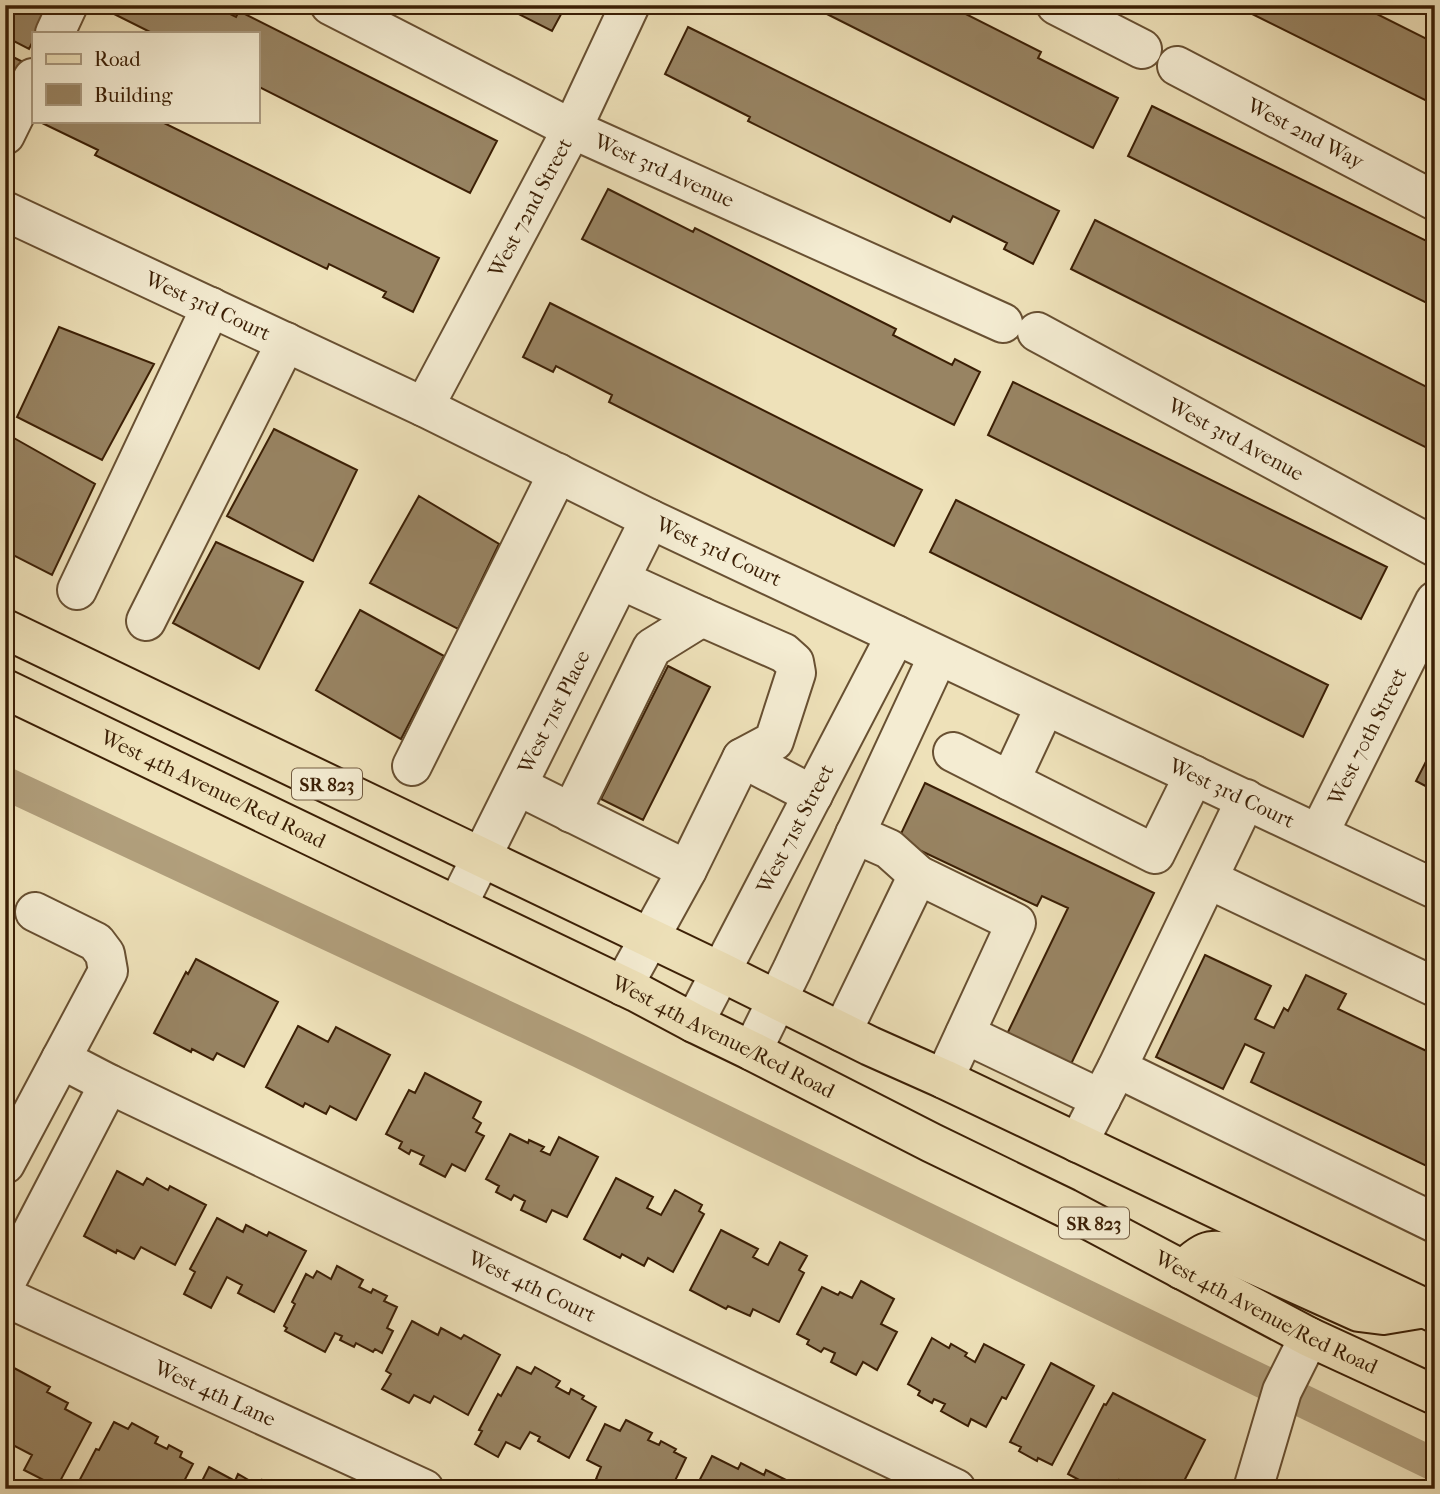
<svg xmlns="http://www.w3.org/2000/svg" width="1440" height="1494" font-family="'IM FELL French Canon',serif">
	<rect width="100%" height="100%" fill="#eee1b9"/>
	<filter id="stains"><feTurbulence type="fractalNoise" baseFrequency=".00286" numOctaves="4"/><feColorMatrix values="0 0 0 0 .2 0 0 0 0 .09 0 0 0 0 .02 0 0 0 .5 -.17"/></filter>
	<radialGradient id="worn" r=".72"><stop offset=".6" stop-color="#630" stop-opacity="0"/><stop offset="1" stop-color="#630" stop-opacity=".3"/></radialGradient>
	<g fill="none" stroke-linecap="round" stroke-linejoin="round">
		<path stroke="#b19f7c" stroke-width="33" d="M5,783L579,1051L1435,1465"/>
	</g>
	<path fill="#988463" stroke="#3b1f05" stroke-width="2" d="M5,5H51L37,33H33V41L29,49L8,38L5,42Z
		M101,5H212L236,17L239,11L497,141L470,193L257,86V33H152L100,7Z
		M501,5H566L552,31Z
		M809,5H948L1041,52L1038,58L1118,98L1093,148Z
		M1234,5H1359L1435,43V105Z
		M688,27L1059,211L1033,264L1004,249L1007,243L953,216L950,222L748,121L750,117L665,74Z
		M5,53L23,62L5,99Z
		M1152,106L1435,245V307L1128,156Z
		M43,121H160L439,258L413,312L383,297L386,292L329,264L327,269L95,155L98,150L42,123Z
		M608,189L693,232L695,228L896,329L893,335L952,365L955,359L980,372L954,425L582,239Z
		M1095,220L1435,391V452L1071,269Z
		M550,303L922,490L894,546L609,402L612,395L556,366L553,372L523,357Z
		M59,327L154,364L102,460L17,417Z
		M1013,382L1387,567L1361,619L988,435Z
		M274,429L357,470L313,561L227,516Z
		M5,433L95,484L52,575L5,551Z
		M419,496L499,544L458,629L370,583Z
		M956,500L1328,685L1303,737L930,552Z
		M216,542L303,582L259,669L173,623Z
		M360,610L444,656L401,739L316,690Z
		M668,666L710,687L643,820L601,799Z
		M1435,744V791L1416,781Z
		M925,783L1154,893L1071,1064L1007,1034L1068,908L1042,896L1037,906L898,840Z
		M1205,955L1271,986L1255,1019L1274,1028L1284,1008L1288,1011L1306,975L1346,994L1338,1009L1435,1055V1170L1251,1082L1264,1053L1245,1044L1223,1089L1156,1057Z
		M196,959L278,1002L244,1067L217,1053L213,1060L192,1049L191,1052L154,1033L186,972L188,974Z
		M298,1026L328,1042L336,1027L390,1055L356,1120L330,1106L326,1114L305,1103L303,1107L266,1087Z
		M425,1073L481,1102L473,1118L481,1123L476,1132L484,1136L465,1171L452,1164L445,1177L420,1164L424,1156L411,1150L409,1154L399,1148L402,1142L386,1134L409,1090L415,1093Z
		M510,1134L528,1143L529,1140L544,1147L541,1151L550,1155L559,1137L598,1157L567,1217L552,1210L546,1222L521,1210L525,1201L514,1195L511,1200L496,1192L499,1186L486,1179Z
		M117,1171L143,1185L147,1178L168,1190L170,1186L206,1205L175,1265L141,1247L134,1259L117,1250L116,1253L84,1236Z
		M616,1178L653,1197L647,1208L661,1215L675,1190L702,1205L699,1211L704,1214L673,1272L648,1258L644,1266L622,1254L620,1258L584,1239Z
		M217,1218L243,1232L246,1225L267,1236L269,1232L306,1251L274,1312L238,1293L242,1285L227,1277L211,1308L184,1294L195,1272L190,1269Z
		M721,1230L758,1249L753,1257L768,1265L780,1242L807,1256L799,1270L804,1273L779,1322L753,1309L750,1316L728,1306L726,1309L690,1290Z
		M337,1266L363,1280L359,1287L371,1293L373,1289L387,1296L384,1301L397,1307L387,1328L393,1331L382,1353L375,1349L373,1352L356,1343L354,1347L340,1340L342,1336L335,1333L325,1352L285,1331L287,1328L284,1326L295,1304L292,1302L306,1274L313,1278L317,1271L331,1279Z
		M861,1281L894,1299L881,1324L897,1332L877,1370L863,1362L856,1375L831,1362L835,1353L824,1348L821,1352L807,1344L809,1340L797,1334L822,1287L838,1295L840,1292L852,1298Z
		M412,1321L438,1335L441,1328L461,1339L464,1335L500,1355L468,1415L434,1396L430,1403L414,1395L409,1403L382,1389L391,1374L386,1371Z
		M932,1338L949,1348L951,1344L967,1353L965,1356L975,1362L984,1344L1024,1365L1006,1399L1002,1397L986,1427L971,1419L968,1426L941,1411L945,1404L934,1399L932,1403L918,1395L920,1391L908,1384Z
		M1051,1363L1094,1386L1052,1465L1038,1458L1037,1461L1019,1451L1021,1447L1010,1442Z
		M517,1367L531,1374L535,1367L560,1381L556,1387L569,1394L571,1389L584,1396L582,1399L596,1407L569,1458L538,1441L540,1437L530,1432L520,1449L506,1442L498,1457L475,1444L482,1431L479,1430L498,1394L501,1396Z
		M14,1368L50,1387L47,1392L68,1403L65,1409L91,1423L57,1487L24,1470L32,1455L5,1441V1385Z
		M1113,1393L1205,1440L1180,1489H1126L1127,1485L1119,1480L1114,1489H1096L1068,1474L1104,1404L1106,1405Z
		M626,1420L652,1433L648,1440L659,1445L661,1441L676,1449L674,1452L686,1458L671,1489H630L624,1485L622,1489H615L596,1479L601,1467L587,1460L605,1424L620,1431Z
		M114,1422L128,1429L132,1423L158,1437L155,1443L167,1449L169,1445L182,1452L180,1457L193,1464L180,1489H85L77,1485L96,1449L99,1450Z
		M712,1456L738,1469L741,1463L764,1475L766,1470L802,1488L695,1489Z
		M209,1467L235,1481L238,1474L259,1486L262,1480L278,1489H198Z"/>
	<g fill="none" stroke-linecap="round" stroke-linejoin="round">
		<defs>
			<g id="minor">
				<path id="s1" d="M330,5L572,129L1003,323"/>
				<path d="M1056,5L1142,49"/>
				<path d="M55,33L68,5"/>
				<path id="s2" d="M1177,66L1435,201"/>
				<path d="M5,135L33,78"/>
				<path id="s3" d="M5,211L424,407L650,519L1435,889"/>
				<path id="s4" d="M1037,332L1435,547"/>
				<path id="s5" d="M424,407L572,129L630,5"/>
				<path d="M621,580L702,617L784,653L794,662L796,673L774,741L742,758L687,870L623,986"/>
				<path d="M77,590L211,307"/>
				<path d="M146,621L286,342"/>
				<path d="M953,752L1010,781L1045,706"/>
				<path d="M742,758L813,795"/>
				<path d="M412,766L558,473"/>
				<path d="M1010,781L1155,854L1194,775"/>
				<path d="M518,786L687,870"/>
				<path d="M571,813L652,648L702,617"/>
				<path id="s6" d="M1319,833L1435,601"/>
				<path d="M855,834L889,849L918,875L1016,923L944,1079"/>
				<path d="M1208,879L1435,987"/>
				<path id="s7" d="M457,906L650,519"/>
				<path id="s8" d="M35,912L96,942L105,954L108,971L61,1059L109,1084L956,1489"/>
				<path id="s9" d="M694,1023L896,635"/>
				<path d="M842,1032L918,875"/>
				<path d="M965,1034L1101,1099"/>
				<path d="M752,1051L792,970L938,656"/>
				<path d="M1117,1068L1435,1223"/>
				<path d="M1078,1143L1117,1068L1246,799"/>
				<path d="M5,1164L61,1059"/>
				<path d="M5,1284L109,1084"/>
				<path id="s10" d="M5,1297L424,1489"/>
				<path d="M1253,1489L1282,1391L1309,1337"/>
			</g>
			<g id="major">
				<path d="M5,629L721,972L870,1046L944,1079L1435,1313"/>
				<path id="s11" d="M5,689L636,992L694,1023L752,1051L932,1143L1066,1208L1309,1337L1435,1395"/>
				<path d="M1182,1270C1198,1258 1204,1247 1226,1252L1359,1312L1383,1315L1425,1308"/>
			</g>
		</defs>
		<use href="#minor" stroke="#685032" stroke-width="42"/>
		<use href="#major" stroke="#3b1f05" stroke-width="42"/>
		<use href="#minor" stroke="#f4ecd2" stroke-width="38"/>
		<use href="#major" stroke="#eee1b9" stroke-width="38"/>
	</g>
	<g text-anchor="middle" stroke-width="5" stroke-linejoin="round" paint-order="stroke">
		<g fill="#f4ecd2" stroke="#725c42" stroke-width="2">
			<rect x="292" y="768.5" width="70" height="31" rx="5"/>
			<rect x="1059" y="1207.5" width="70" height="31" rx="5"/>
		</g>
		<g font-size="19" font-weight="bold" fill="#3b1f05">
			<text x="327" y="791">SR 823</text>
			<text x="1094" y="1230">SR 823</text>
		</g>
		<g font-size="21" fill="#3b1f05" stroke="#f4ecd2">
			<text dy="7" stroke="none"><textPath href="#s2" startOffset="145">West 2nd Way</textPath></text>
			<text dy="7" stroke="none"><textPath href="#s1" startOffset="373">West 3rd Avenue</textPath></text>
			<text dy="7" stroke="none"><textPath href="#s5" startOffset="226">West 72nd Street</textPath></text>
			<text dy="7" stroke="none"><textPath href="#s3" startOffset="224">West 3rd Court</textPath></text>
			<text dy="7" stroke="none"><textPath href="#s4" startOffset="226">West 3rd Avenue</textPath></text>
			<text dy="7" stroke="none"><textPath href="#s3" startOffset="791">West 3rd Court</textPath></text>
			<text dy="7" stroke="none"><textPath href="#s7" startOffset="217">West 71st Place</textPath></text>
			<text dy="7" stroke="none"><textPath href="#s6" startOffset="108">West 70th Street</textPath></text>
			<text dy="7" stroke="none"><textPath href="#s11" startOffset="231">West 4th Avenue/Red Road</textPath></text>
			<text dy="7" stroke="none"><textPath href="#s3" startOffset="1358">West 3rd Court</textPath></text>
			<text dy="7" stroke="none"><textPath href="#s9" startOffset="219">West 71st Street</textPath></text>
			<text dy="7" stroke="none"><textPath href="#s11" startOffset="798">West 4th Avenue/Red Road</textPath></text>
			<text dy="7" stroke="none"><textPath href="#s8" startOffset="723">West 4th Court</textPath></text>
			<text dy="7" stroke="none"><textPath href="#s11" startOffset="1407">West 4th Avenue/Red Road</textPath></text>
			<text dy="7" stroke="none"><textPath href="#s10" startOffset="231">West 4th Lane</textPath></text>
		</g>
	</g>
	<rect width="1440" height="1494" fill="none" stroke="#eee1b9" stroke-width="28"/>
	<rect x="7" y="7" width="1426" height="1480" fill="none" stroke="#3b1f05" stroke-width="3.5"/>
	<rect x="14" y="14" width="1412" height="1466" fill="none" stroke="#3b1f05" stroke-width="2"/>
	<rect x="32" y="32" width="228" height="91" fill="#f4ecd2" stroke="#aa9a80" stroke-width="2"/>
	<rect x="46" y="54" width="35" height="10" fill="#eee1b9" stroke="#aa9a80" stroke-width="2"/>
	<text x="94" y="66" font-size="21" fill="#3b1f05">Road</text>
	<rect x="46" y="84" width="35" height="21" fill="#988463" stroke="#aa9a80" stroke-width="2"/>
	<text x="94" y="102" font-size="21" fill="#3b1f05">Building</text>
	<rect width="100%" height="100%" filter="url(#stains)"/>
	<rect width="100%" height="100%" fill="url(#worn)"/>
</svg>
